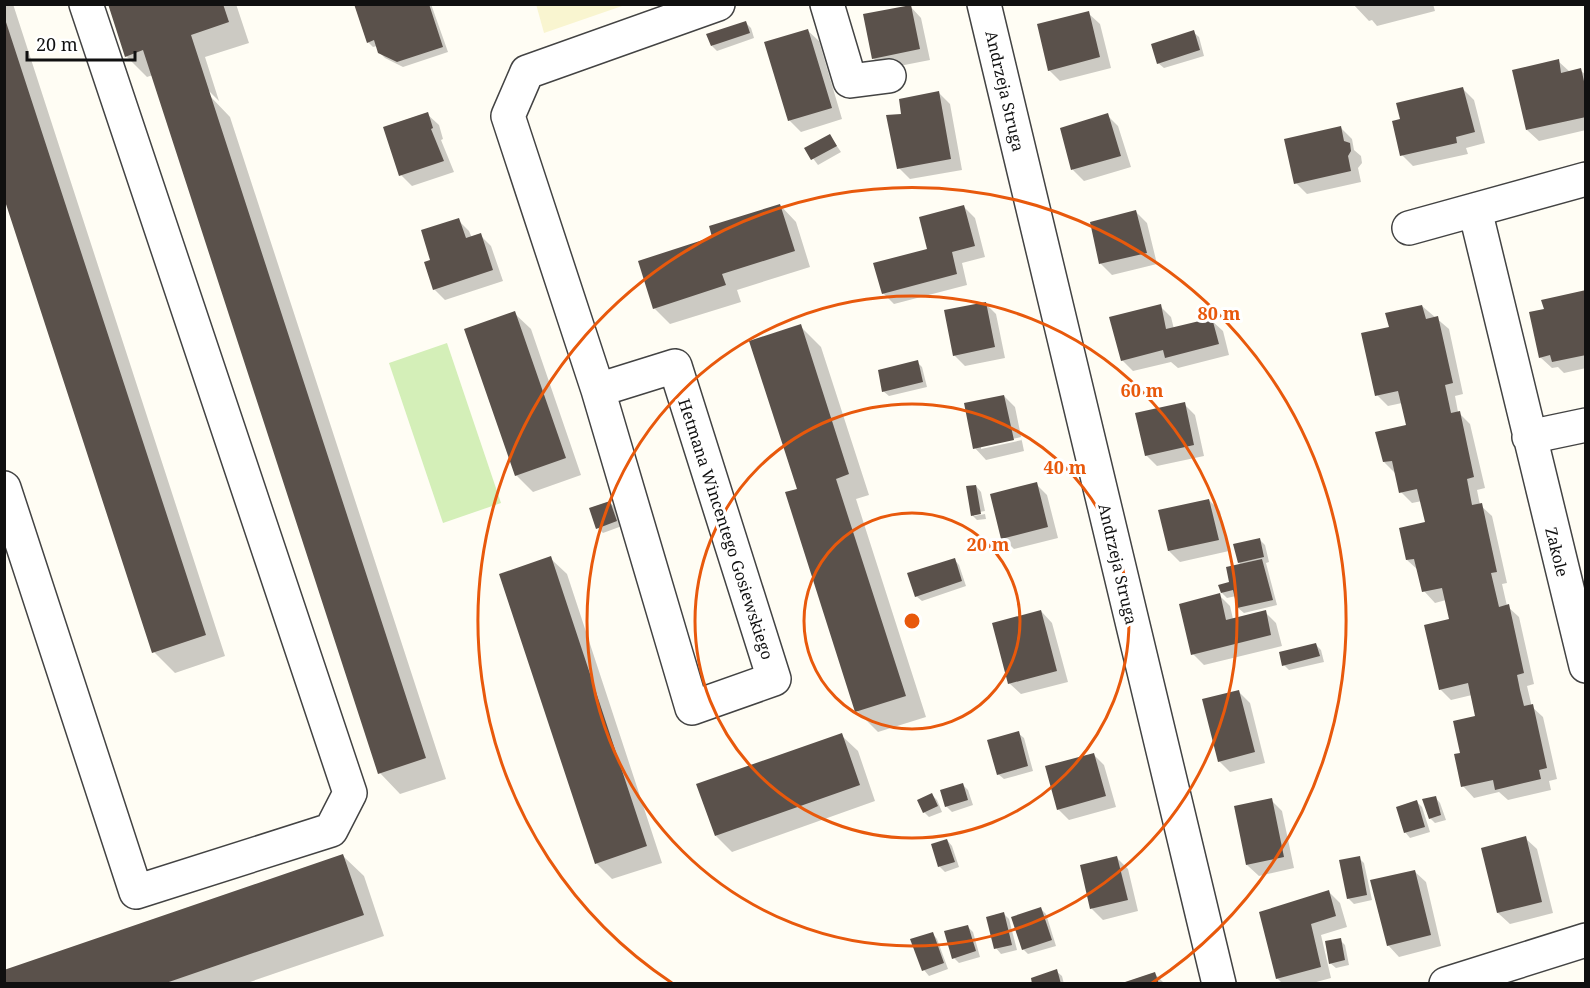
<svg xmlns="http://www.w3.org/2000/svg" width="1590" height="988" font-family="'Noto Serif',serif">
	<rect width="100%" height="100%" fill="#fffdf4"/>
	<path fill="#f9f5d0" d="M536,4H625V5L544,33Z"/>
	<path fill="#d4efb8" d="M447,343L501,503L443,523L389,363Z"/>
	<path fill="#0003" fill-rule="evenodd" d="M4,4H13L225,656L175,673L154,652L4,193Z
		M109,4H236L249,43L205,57L219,101L209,91V95L230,117L446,779L400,794L380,773L153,75L147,77L126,56Z
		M355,4H431L448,52L403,67L385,58L379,52L377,46L373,47L368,42Z
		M1353,4H1433L1435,11L1377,26L1372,20L1369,21Z
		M910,6L921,18L930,60L884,69L873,58Z
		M1088,13L1100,24L1111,68L1060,81L1049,70Z
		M746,23L751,28L754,38L717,51L712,46Z
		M807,30L819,41L842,119L801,132L790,121L766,43Z
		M1193,32L1199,37L1204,56L1164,68L1158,63Z
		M1558,61L1570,72L1580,70L1586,75V130L1539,141L1527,130Z
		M1463,89L1474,100L1485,143L1466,148L1468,154L1413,166L1402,155V120Z
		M939,93L950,104L962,170L910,179L899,168Z
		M427,114L439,125L443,139L441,140L454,172L412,186L401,175Z
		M1107,115L1118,126L1131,167L1084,181L1073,170L1062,129Z
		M1341,128L1352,139L1354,150L1361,156L1362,163L1358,168L1361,182L1307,194L1296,183Z
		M830,136L841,152L818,165L806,149Z
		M780,205L796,222L810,267L737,290L741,302L670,324L654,308L714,238Z
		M964,207L975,218L985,257L962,263L967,285L894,304L883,293L929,250Z
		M1136,212L1147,223L1157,264L1112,275L1101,264L1091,223Z
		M458,220L469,231L472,238L480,235L491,246L503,281L445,300L434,289L432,261Z
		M1586,292V368L1564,373L1558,367L1552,368L1540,357L1545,310Z
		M985,303L996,314L1005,358L965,366L954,355Z
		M1160,306L1171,317L1174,329L1211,320L1223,331L1229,355L1178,368L1171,362L1133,371L1122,360Z
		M1422,306L1449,329L1463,394L1455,396L1458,412L1470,424L1485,488L1477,490L1480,505L1492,516L1507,583L1502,584L1507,606L1519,617L1534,684L1527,686L1531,703V706L1543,717L1557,779L1549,781L1551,790L1508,800L1499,792L1474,798L1463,786L1461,754L1477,717L1472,695L1451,700L1440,689L1450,620L1446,600L1435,603L1424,591L1419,571L1407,560L1427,523L1422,501L1412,503L1401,492L1395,473L1384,462L1407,426L1402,403L1388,406L1377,395L1390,328Z
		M514,313L531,329L581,475L533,492L516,475Z
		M800,326L821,347L869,495L856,499L926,717L878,732L857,711L798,490Z
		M917,362L922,367L927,387L889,396L883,391Z
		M1004,396L1015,407L1024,451L986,460L975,448ZM1021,437L1022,440L981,449V446Z
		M1184,404L1195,415L1204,456L1157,466L1146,455Z
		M1036,484L1047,495L1058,538L1014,549L1003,538Z
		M976,486L981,492L985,511L974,513V516L985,514L986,519L977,520L972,515Z
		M1209,500L1220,511L1229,551L1180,562L1169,551Z
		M610,502L615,508L622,526L603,533L598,528Z
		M1259,539L1265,545L1269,562L1266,563L1277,605L1244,613L1238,608L1236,596L1227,598L1222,593L1231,583L1240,565L1235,545Z
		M550,558L567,574L662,863L612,879L596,863Z
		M954,559L959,565L966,586L922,601L916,596Z
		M1219,595L1230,606L1233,619L1265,612L1276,623L1282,646L1204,665L1193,654Z
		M1041,611L1052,623L1068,682L1021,694L1009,683Z
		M1316,645L1321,650L1324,662L1289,670L1284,665Z
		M1239,692L1250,703L1265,763L1230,772L1219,761Z
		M1018,733L1024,738L1033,771L1004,779L998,774Z
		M841,735L858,751L875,801L732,852L716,836Z
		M1093,754L1104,765L1116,807L1069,820L1058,809Z
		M963,785L968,790L973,805L952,812L946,806Z
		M932,795L937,800L942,812L929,817L924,812Z
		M1435,797L1440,803L1446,820L1435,823L1430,818Z
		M1271,800L1282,811L1294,868L1259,876L1247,865Z
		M1417,802L1422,807L1430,832L1410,838L1405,832Z
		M1525,838L1537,849L1553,913L1510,924L1498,913Z
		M947,840L952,846L959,867L945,872L940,867L932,845Z
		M343,856L364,876L384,936L244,984H4Z
		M1117,858L1128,869L1138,911L1103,920L1092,909Z
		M1359,858L1364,863L1372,900L1354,904L1348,898Z
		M1414,871L1426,882L1441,946L1399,957L1388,945Z
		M1329,892L1340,903L1347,927L1321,935L1331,978L1309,984H1283L1277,978Z
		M1041,909L1046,914L1056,946L1028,954L1023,949Z
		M1004,914L1009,919L1017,950L1001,954L996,948Z
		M967,926L973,932L980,957L959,963L954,958Z
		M932,933L937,939L948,969L929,976L924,970Z
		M1340,940L1345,945L1349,965L1336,968L1330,963Z
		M1056,971L1062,976L1064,984H1034Z
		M1155,974L1165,984H1126Z"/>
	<path fill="#5a514b" d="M108,4H223L229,22L191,35L426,758L378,774L143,50L125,57Z
		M354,4H429L443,47L397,62L378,53L374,40L367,43Z
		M911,5L920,49L872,59L863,14Z
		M1089,11L1100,57L1048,71L1037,24Z
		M5,19L206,635L152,653L4,198Z
		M746,21L750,33L711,46L706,34Z
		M808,29L832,108L788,121L764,42Z
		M1194,30L1200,50L1157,64L1151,44Z
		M1559,59L1561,73L1581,68L1586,90V117L1526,130L1512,70Z
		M1463,87L1475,132L1456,137L1457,143L1400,156L1392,121L1400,119L1396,103Z
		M939,91L951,159L897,169L886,115L901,114L899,99Z
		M428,112L433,128L431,129L444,161L399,176L383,127Z
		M1108,113L1121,156L1071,170L1060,128Z
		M1341,126L1344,141L1350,143L1351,151L1348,156L1351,171L1294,184L1284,139Z
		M830,134L837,146L811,160L804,148Z
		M780,204L795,251L722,274L726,285L653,309L638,261L712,237L709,226Z
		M964,205L975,246L952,252L957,274L882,294L873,263L927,249L919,217Z
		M1136,210L1147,253L1099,264L1090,222Z
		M459,218L466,238L481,233L493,270L433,290L424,262L430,260L421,230Z
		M1586,290V355L1552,362L1550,355L1539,358L1529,312L1544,309L1541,300Z
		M986,302L995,347L953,356L944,310Z
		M1161,304L1166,329L1212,318L1219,344L1165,358L1163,350L1121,361L1109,317Z
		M1422,305L1426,319L1438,316L1453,383L1445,385L1451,413L1460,411L1474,477L1467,479L1472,505L1482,503L1497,572L1491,573L1499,607L1509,604L1524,673L1517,675L1520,690L1524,706L1533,704L1547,768L1539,770L1541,779L1495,790L1493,780L1461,787L1454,754L1460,753L1453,721L1475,716L1468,683L1439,690L1424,625L1449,619L1442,588L1422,592L1414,559L1406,560L1399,528L1425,522L1417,489L1399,493L1392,461L1383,462L1375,432L1406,425L1398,391L1375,396L1361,333L1389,327L1385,313Z
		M515,311L566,458L515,476L464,329Z
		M801,324L849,474L836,479L906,696L855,712L785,492L797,489L749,341Z
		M918,360L923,382L882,392L878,370Z
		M1004,395L1014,440L973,449L964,403Z
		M1185,402L1194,445L1145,456L1135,413Z
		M1037,482L1048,527L1001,539L990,494Z
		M976,485L981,514L971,516L966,486Z
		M1209,499L1219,540L1168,551L1158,510Z
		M610,501L617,521L596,529L589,508Z
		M1260,538L1264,557L1238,563L1233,544Z
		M551,556L647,846L595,864L499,574Z
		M955,558L962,581L915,597L907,573Z
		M1262,559L1273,600L1237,608L1233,590L1221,593L1218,585L1229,582L1226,567Z
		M1220,593L1226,620L1266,610L1271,635L1191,655L1179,604Z
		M1041,610L1057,671L1008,684L992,623Z
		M1316,643L1320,656L1282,666L1279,652Z
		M1239,690L1255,752L1218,762L1202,699Z
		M1019,731L1028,766L997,775L987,740Z
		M842,733L860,785L715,836L696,784Z
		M1094,753L1106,796L1057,810L1045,766Z
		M963,783L968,800L945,807L940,790Z
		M932,793L938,806L923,813L917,800Z
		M1436,796L1441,815L1429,819L1422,799Z
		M1272,798L1284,857L1246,865L1234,806Z
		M1417,800L1425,827L1404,833L1396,807Z
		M1526,836L1542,902L1497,913L1481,848Z
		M947,839L955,862L938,867L931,844Z
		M343,854L364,915L163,984H4V970Z
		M1117,856L1128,900L1090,909L1080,865Z
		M1360,856L1367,895L1347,899L1339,860Z
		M1415,870L1431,935L1387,946L1370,880Z
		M1329,890L1336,916L1311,924L1321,967L1276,979L1259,912Z
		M1041,907L1052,940L1022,950L1011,917Z
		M1004,912L1012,945L994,949L986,917Z
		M968,925L976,951L952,959L944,931Z
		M933,932L944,963L922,971L910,939Z
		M1341,938L1345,960L1329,964L1325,941Z
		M1057,969L1061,984H1032L1031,978Z
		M1155,972L1159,984H1122V983Z"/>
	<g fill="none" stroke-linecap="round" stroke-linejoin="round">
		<defs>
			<path id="minor" d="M827,4L850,81L889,76
				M984,4L1219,984
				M1475,210L1586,666
				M1409,228L1586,179
				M598,390L675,366L774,679L692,708L598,390L508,116L527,72L718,4
				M1529,437L1586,425
				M4,488L136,892L331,830L350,793L86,4
				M1446,984L1586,940"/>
		</defs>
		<use href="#minor" stroke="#434343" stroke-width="36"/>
		<use href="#minor" stroke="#fff" stroke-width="33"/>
	</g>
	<g fill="none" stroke="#e8590c" stroke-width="3">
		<circle cx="912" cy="621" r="108"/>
		<circle cx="912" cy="621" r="217"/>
		<circle cx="912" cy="621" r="325"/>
		<path d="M672 983A434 434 0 1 1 1152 983"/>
	</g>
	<g text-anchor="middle" stroke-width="6" stroke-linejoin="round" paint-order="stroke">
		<g font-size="16" fill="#101010" stroke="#fff">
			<text transform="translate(1005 91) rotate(77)" y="6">Andrzeja Struga</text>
			<text transform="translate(726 529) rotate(72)" y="6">Hetmana Wincentego Gosiewskiego</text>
			<text transform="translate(1557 552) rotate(76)" y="6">Zakole</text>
			<text transform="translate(1118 564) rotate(77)" y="6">Andrzeja Struga</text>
		</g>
	</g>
	<circle cx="912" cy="621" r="9" fill="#e8590c" stroke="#fff" stroke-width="3"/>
	<g font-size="18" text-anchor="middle" font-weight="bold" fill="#e8590c" stroke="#fff" stroke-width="6" stroke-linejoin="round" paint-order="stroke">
		<text x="1219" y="320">80 m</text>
		<text x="1142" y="397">60 m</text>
		<text x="1065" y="474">40 m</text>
		<text x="988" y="551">20 m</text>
	</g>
	<rect width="1590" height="988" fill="none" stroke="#101010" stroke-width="12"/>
	<path d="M27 51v9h108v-9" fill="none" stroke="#101010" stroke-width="3"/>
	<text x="36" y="51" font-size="18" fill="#101010" stroke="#ffffff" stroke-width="4.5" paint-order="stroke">20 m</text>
</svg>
